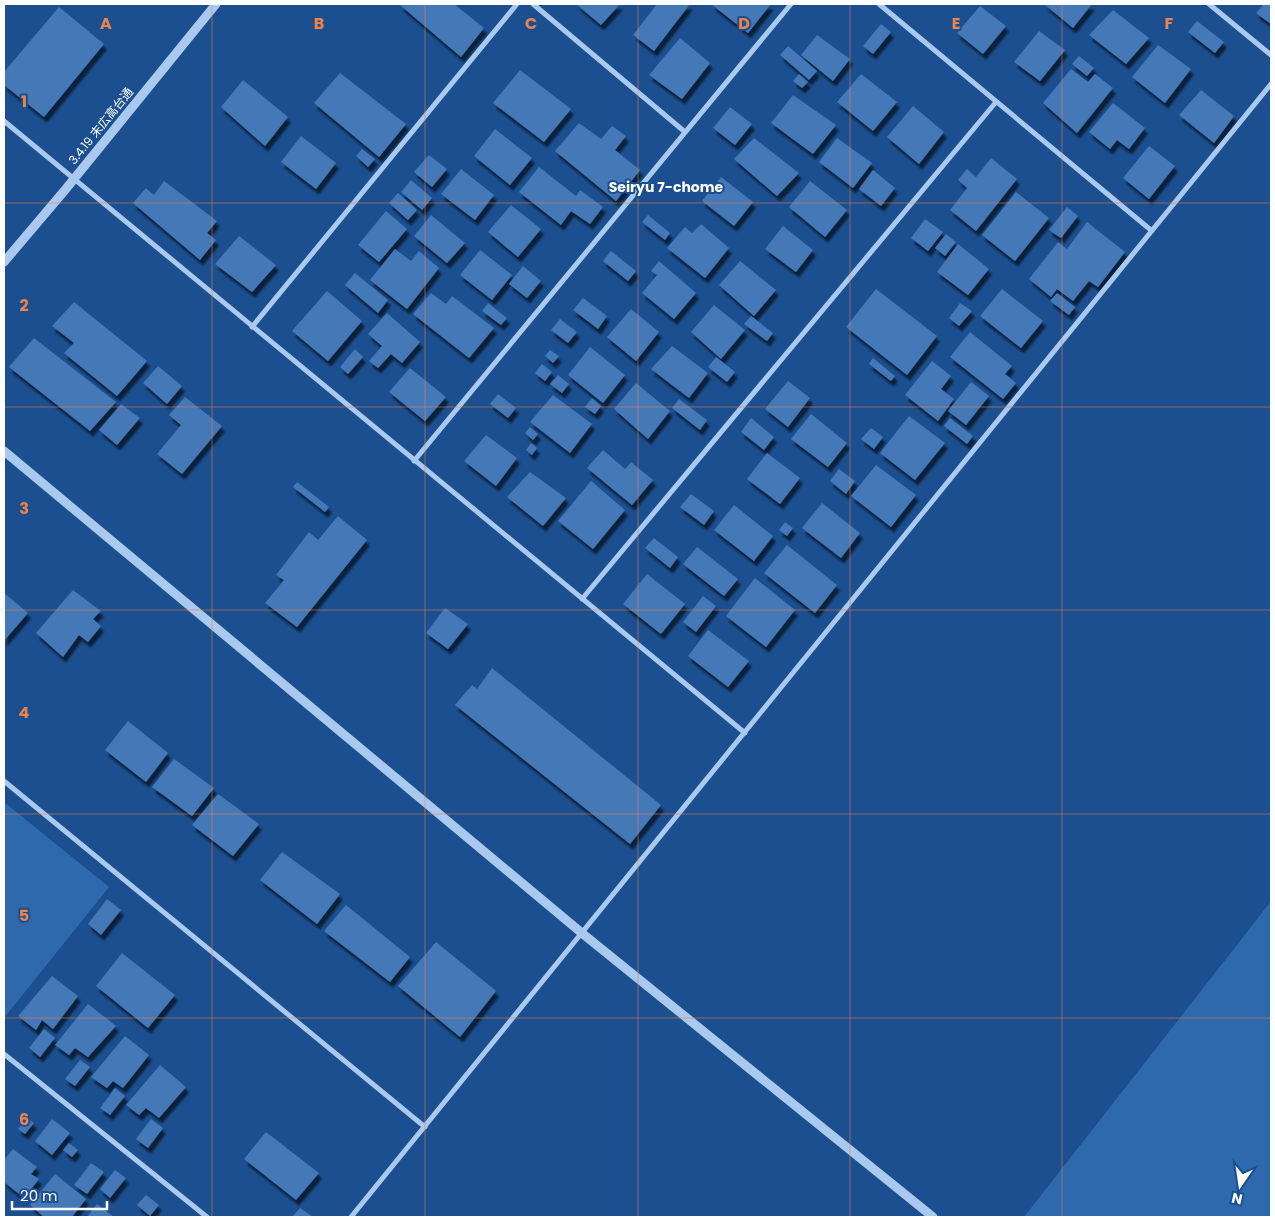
<svg xmlns="http://www.w3.org/2000/svg" width="1275" height="1221" font-family="Poppins,'Noto Sans JP',sans-serif">
	<defs>
		<filter id="shadow"><feDropShadow dx="3" dy="5.5" stdDeviation="1" flood-color="#0009"/></filter>
	</defs>
	<rect width="100%" height="100%" fill="#1b4f8f"/>
	<path fill="#2e69ad" d="M4,802L109,887L4,1018Z
		M1271,901V1217H1024L1251,927Z"/>
	<path fill="#4478b7" filter="url(#shadow)" d="M402,4H454L484,28L461,57L400,5Z
		M576,4H620L601,25Z
		M657,4H690L654,51L633,35Z
		M711,4H771L748,33Z
		M1044,4H1092L1073,28Z
		M1264,4H1271V24L1256,13Z
		M980,6L1006,26L983,54L957,33Z
		M59,7L104,44L44,117L4,85V72Z
		M1113,10L1149,38L1126,64L1089,35Z
		M1197,21L1224,42L1215,53L1188,32Z
		M881,24L891,32L873,54L863,46Z
		M1039,31L1065,50L1040,81L1014,62Z
		M817,35L850,59L833,81L801,55Z
		M680,38L710,63L682,99L649,75Z
		M1158,45L1191,69L1165,103L1132,77Z
		M788,46L817,71L809,80L780,55Z
		M1079,56L1094,68L1087,76L1072,64Z
		M1071,69L1088,82L1095,74L1113,88L1077,133L1043,103Z
		M520,70L571,109L544,142L493,103Z
		M340,73L406,124L379,157L314,103Z
		M799,74L808,82L802,88L793,81Z
		M861,74L897,102L873,131L837,102Z
		M243,80L288,117L265,146L221,107Z
		M1201,90L1234,116L1214,143L1179,115Z
		M793,95L836,125L813,154L771,123Z
		M1113,103L1145,128L1129,149L1117,140L1110,149L1089,132Z
		M913,106L944,132L919,164L887,137Z
		M730,107L752,124L735,145L713,128Z
		M579,123L601,139L612,126L626,136L615,150L640,170L616,201L555,151Z
		M495,129L532,158L510,185L474,156Z
		M301,136L336,163L316,189L281,162Z
		M754,138L799,173L777,196L734,159Z
		M837,138L872,163L853,188L819,162Z
		M1149,146L1175,166L1149,199L1123,178Z
		M362,149L375,159L368,167L356,156Z
		M429,155L447,169L432,187L414,172Z
		M991,158L1017,179L976,231L950,210L967,188L958,180L967,169L976,177Z
		M539,167L576,196L580,190L603,207L590,224L571,211L561,225L519,192Z
		M461,169L494,195L475,220L441,194Z
		M873,170L895,188L881,206L859,189Z
		M721,177L753,202L734,226L702,201Z
		M411,180L432,198L422,210L401,192Z
		M164,181L217,221L207,233L216,240L200,260L133,203L146,188L154,195Z
		M810,181L847,210L825,237L789,207Z
		M1016,192L1049,218L1015,261L982,235Z
		M398,193L417,210L408,220L389,203Z
		M511,205L541,229L518,257L488,232Z
		M1067,207L1078,216L1061,238L1049,230Z
		M386,211L407,229L379,262L358,245Z
		M431,215L465,243L447,263L414,236Z
		M648,215L670,233L665,240L642,222Z
		M925,219L943,232L928,251L911,238Z
		M1087,222L1125,252L1098,287L1089,281L1073,301L1057,289L1051,297L1029,279L1058,242L1067,249Z
		M701,224L729,248L705,278L667,248L685,227L692,233Z
		M783,226L813,250L796,272L765,249Z
		M946,234L956,242L945,256L935,248Z
		M239,236L276,265L252,292L215,264Z
		M958,244L989,269L968,295L937,272Z
		M395,249L411,261L419,251L439,268L407,309L370,280Z
		M480,250L512,275L492,300L460,275Z
		M611,251L636,271L628,281L603,261Z
		M659,261L696,293L674,319L642,293L657,275L651,271Z
		M740,261L776,290L754,316L719,285Z
		M523,266L541,281L527,298L509,284Z
		M355,273L388,300L378,313L345,285Z
		M876,289L937,336L907,375L846,327Z
		M1002,289L1043,321L1021,348L980,316Z
		M327,291L362,321L328,361L292,331Z
		M431,293L446,304L452,296L494,328L469,358L413,314Z
		M1057,293L1075,307L1069,315L1050,301Z
		M583,298L607,316L598,329L573,310Z
		M74,302L147,361L117,396L64,353L74,343L52,326Z
		M488,303L507,318L501,325L482,311Z
		M960,303L972,311L959,326L949,318Z
		M714,305L745,330L721,359L691,332Z
		M631,309L659,332L636,361L607,337Z
		M387,313L420,342L402,363L391,354L378,368L369,361L382,346L368,334Z
		M751,316L773,333L767,341L744,324Z
		M560,319L577,332L568,343L551,330Z
		M970,332L1012,366L1005,374L1016,383L1003,399L950,357Z
		M34,338L116,402L90,431L9,367Z
		M672,346L708,373L689,398L651,369Z
		M590,347L625,375L603,403L568,375Z
		M355,349L363,357L348,374L340,367Z
		M550,350L559,356L553,363L545,356Z
		M716,357L735,372L727,382L708,367Z
		M873,358L895,376L891,381L869,364Z
		M932,361L951,376L941,389L954,399L938,421L905,395Z
		M542,364L552,372L545,381L535,373Z
		M158,366L182,386L167,404L143,383Z
		M410,368L446,397L425,421L389,392Z
		M558,375L569,384L562,393L550,384Z
		M788,381L810,398L788,427L765,409Z
		M971,382L989,396L966,425L948,411Z
		M636,383L670,411L648,439L614,409Z
		M498,394L516,408L508,418L490,404Z
		M553,395L592,424L570,453L530,422Z
		M185,397L222,426L182,474L157,454L181,425L169,415Z
		M592,398L601,406L595,414L585,407Z
		M679,399L707,420L700,430L672,408Z
		M121,404L140,418L117,445L99,430Z
		M811,414L847,443L828,467L791,439Z
		M909,416L945,443L915,480L880,453Z
		M751,418L774,437L764,450L741,432Z
		M950,418L973,436L967,444L944,426Z
		M530,427L538,434L533,440L525,433Z
		M871,428L883,437L874,449L861,439Z
		M486,435L517,458L496,486L464,461Z
		M531,443L537,448L532,455L526,450Z
		M603,450L625,469L631,462L653,480L632,505L587,468Z
		M767,453L800,478L780,504L747,479Z
		M876,465L916,495L891,527L851,496Z
		M839,469L855,481L846,494L830,481Z
		M530,472L566,498L543,526L507,497Z
		M591,481L625,510L593,549L558,521Z
		M297,482L329,507L325,512L293,487Z
		M691,494L714,511L704,525L680,507Z
		M822,503L860,533L841,558L802,528Z
		M734,505L773,536L754,561L714,530Z
		M338,516L367,540L297,627L265,603L284,580L276,575L309,532L318,540Z
		M785,522L793,528L787,536L779,530Z
		M654,538L678,557L670,568L645,548Z
		M787,545L837,585L815,613L764,573Z
		M697,547L738,579L724,596L683,564Z
		M647,574L685,604L661,634L623,604Z
		M755,578L795,610L766,647L726,616Z
		M73,590L101,611L93,619L101,626L88,642L79,635L63,657L36,633Z
		M4,593L28,613L4,641Z
		M703,596L716,606L696,632L683,622Z
		M445,608L468,624L448,649L426,633Z
		M708,630L749,661L728,687L688,656Z
		M492,668L661,805L630,844L455,705L472,685L477,689Z
		M128,721L168,753L146,782L105,750Z
		M174,759L214,788L192,816L152,787Z
		M218,794L259,824L233,856L192,825Z
		M282,852L340,894L317,924L260,880Z
		M107,899L121,910L101,935L88,924Z
		M346,905L410,957L390,982L324,931Z
		M436,942L496,991L460,1037L398,986Z
		M122,953L175,995L148,1028L96,986Z
		M52,976L78,996L53,1029L42,1020L36,1030L18,1016Z
		M88,1004L116,1026L88,1057L75,1048L69,1055L55,1045Z
		M44,1029L55,1038L40,1057L29,1048Z
		M125,1036L149,1055L123,1088L113,1081L107,1088L91,1077Z
		M80,1060L90,1067L75,1086L65,1079Z
		M160,1065L186,1087L159,1118L146,1108L139,1115L126,1105Z
		M115,1088L125,1096L110,1115L100,1108Z
		M27,1118L34,1123L25,1134L18,1129Z
		M52,1119L70,1133L52,1155L35,1141Z
		M151,1119L163,1128L148,1148L136,1139Z
		M266,1132L319,1173L296,1200L244,1159Z
		M69,1143L78,1150L72,1157L63,1150Z
		M13,1149L37,1167L31,1174L39,1179L24,1198L4,1182V1160Z
		M91,1163L104,1172L87,1194L74,1185Z
		M115,1170L126,1178L110,1198L100,1189Z
		M55,1174L86,1199L72,1217H44L30,1205Z
		M146,1195L159,1205L150,1216L137,1205Z
		M97,1204L114,1217H87Z
		M300,1208L313,1217H292Z"/>
	<g fill="none" stroke-linecap="round" stroke-linejoin="round">
		<path stroke="#a9c9ee" stroke-width="5" d="M533,4L685,132
			M879,4L1152,231
			M1209,4L1271,55
			M4,121L745,733
			M252,327L517,4
			M414,461L791,4
			M582,599L996,102
			M4,781L425,1127
			M4,1054L207,1217
			M351,1217L1271,84"/>
		<path stroke="#a9c9ee" stroke-width="9" d="M4,262L65,190L216,4
			M4,451L583,934L933,1217"/>
	</g>
	<path fill="none" stroke="#ee8249" stroke-width="1" stroke-opacity="0.55" d="M212,4V1217M425,4V1217M638,4V1217M850,4V1217M1062,4V1217M4,203H1271M4,407H1271M4,610H1271M4,814H1271M4,1018H1271"/>
	<g text-anchor="middle" stroke-width="4" stroke-linejoin="round" paint-order="stroke">
		<g font-size="12" fill="#fff" stroke="#1b4f8f">
			<text transform="translate(101 126) rotate(-51)" y="4">3.4.19 末広高台通</text>
		</g>
		<g font-size="14" font-weight="bold" fill="#fff" stroke="#1b4f8f">
			<text x="666" y="192">Seiryu 7-chome</text>
		</g>
	</g>
	<g font-size="16" text-anchor="middle" font-weight="bold" fill="#ee8249" stroke="#1b4f8f" stroke-width="4" stroke-linejoin="round" paint-order="stroke">
		<text x="106" y="29">A</text>
		<text x="319" y="29">B</text>
		<text x="531" y="29">C</text>
		<text x="744" y="29">D</text>
		<text x="956" y="29">E</text>
		<text x="1169" y="29">F</text>
		<text x="24" y="107">1</text>
		<text x="24" y="311">2</text>
		<text x="24" y="514">3</text>
		<text x="24" y="718">4</text>
		<text x="24" y="921">5</text>
		<text x="24" y="1125">6</text>
	</g>
	<rect width="1275" height="1221" fill="none" stroke="#ffffff" stroke-width="10"/>
	<g transform="translate(1240 1186) rotate(193)" stroke="#1b4f8f" stroke-width="4" paint-order="stroke">
	<path d="M0-4L9 19L0 12L-9 19Z" fill="#ffffff"/>
	<text y="-8" font-size="14" font-weight="bold" text-anchor="middle" fill="#ffffff">N</text>
	</g>
	<path d="M12 1201v8h95v-8" fill="none" stroke="#ffffff" stroke-width="2.5"/>
	<text x="20" y="1201" font-size="15" fill="#ffffff" stroke="#1b4f8f" stroke-width="4" paint-order="stroke">20 m</text>
</svg>
